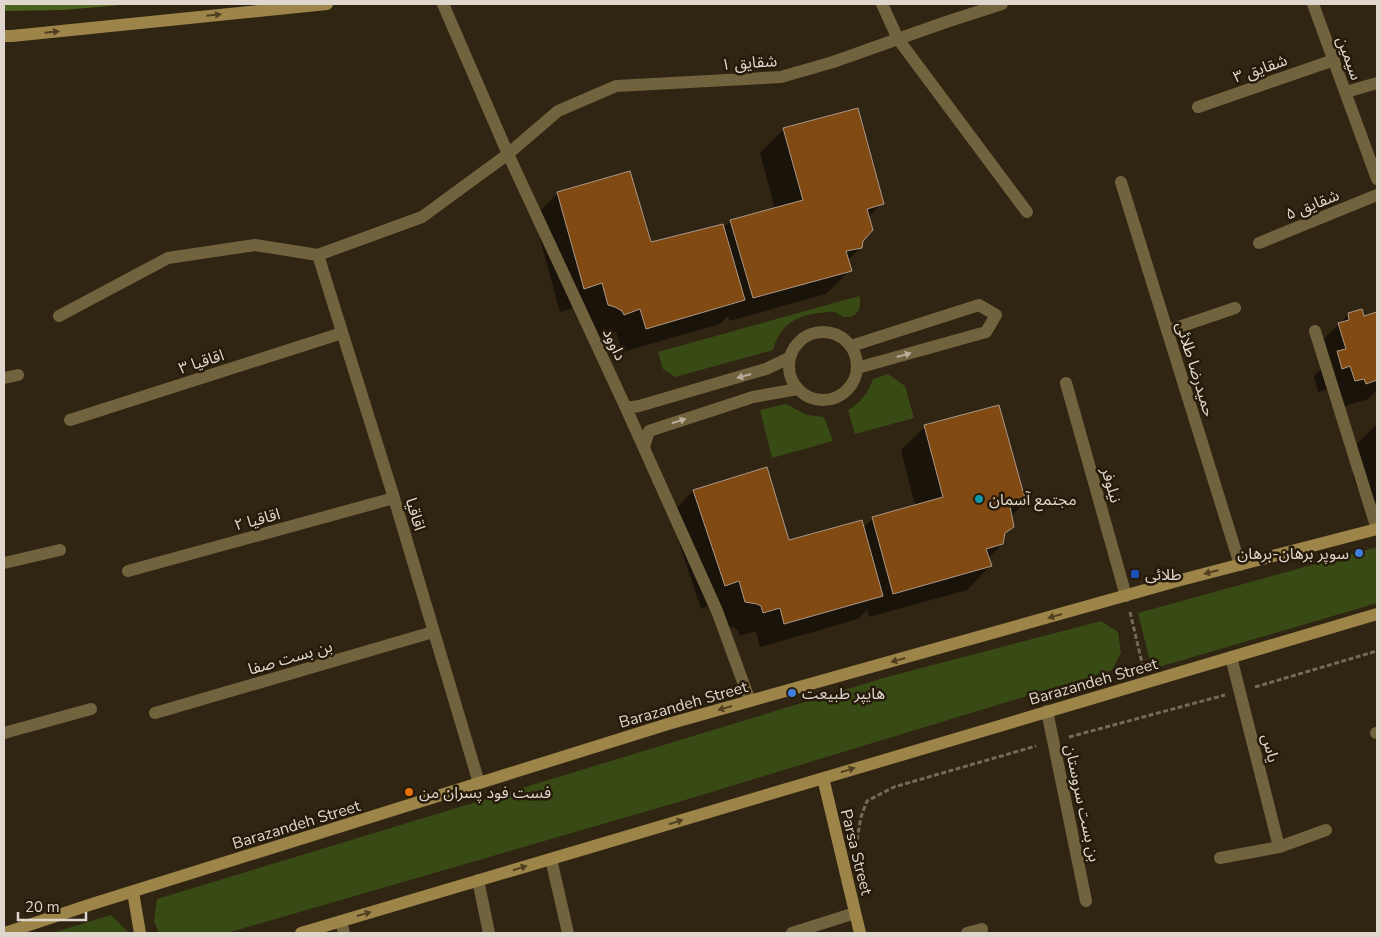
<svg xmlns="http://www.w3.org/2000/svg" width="1381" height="937" font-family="'Nunito Sans','Noto Sans Arabic',sans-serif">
	<rect width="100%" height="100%" fill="#302413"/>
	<path fill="#384b15" d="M859,296C863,307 857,319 844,317C841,316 838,313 834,312C829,311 823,313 818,313C795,316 779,326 773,350L675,377L663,369L658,352Z
		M888,374L905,386L914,418L855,434L848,410C861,403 868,392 873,379Z
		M786,404L807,415L824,417L833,441L772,458L760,410Z
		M1377,547V603L1152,669L1138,613Z
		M1101,621L1118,632L1121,653L1112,670L682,801L227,933H159L154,921L157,899L887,677Z
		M111,915L129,933H52Z"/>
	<path fill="#4a621d" d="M4,4H132L63,10L4,11Z"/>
	<path fill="#0007" d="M784,129L882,203L868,218L861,247L848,260L850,270L826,294L729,321L728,316L720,324L622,352L616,332L600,338L578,306L560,312L534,217L558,193L650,243L723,228L731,221L775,209L760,153Z
		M1377,313V390L1368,399L1342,407L1340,402L1331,404L1327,389L1318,392L1314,376L1321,369L1315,348L1348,315L1363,317Z
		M1377,424V501L1370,504L1365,489L1358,491L1353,475L1360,468L1354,447Z
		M925,427L1025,502L1011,516L1013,526L1004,535L1002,544L988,558L990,566L967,590L869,617L867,610L858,619L760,647L756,631L739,636L738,630L733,627L722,625L715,603L701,609L670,515L693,491L788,541L863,528L873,518L915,506L901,450Z"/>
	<path fill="#804a12" stroke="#ac9888" d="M858,108L884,204L867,209L873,230L863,241L862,248L846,251L852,271L753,298L730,220L803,200L783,128Z
		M630,171L651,242L723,224L745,300L646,329L640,309L624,315L622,311L615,307L608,305L602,283L584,289L557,192Z
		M1362,309L1364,316L1377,312V380L1366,384L1364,379L1355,381L1350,366L1342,369L1337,351L1346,349L1338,323L1349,320L1348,313Z
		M999,405L1026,502L1010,506L1014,527L1005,533L1003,544L986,549L992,566L893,594L872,517L943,497L924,425Z
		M767,467L789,540L862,520L883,596L784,624L780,608L763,613L761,606L757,604L745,602L739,581L725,586L693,490Z"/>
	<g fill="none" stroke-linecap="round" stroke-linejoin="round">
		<path stroke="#746a5b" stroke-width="3" stroke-dasharray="5 2.5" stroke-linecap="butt" d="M1130,612L1143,667
			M1255,687L1377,651
			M1069,737L1225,695
			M857,840L861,817L867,801L894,787L1036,746"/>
		<path stroke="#72633f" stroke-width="12" d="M443,4L508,154L626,408L717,611L750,701
			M882,4L898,39L1027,212
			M1313,4L1377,179
			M1346,92L1377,83
			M1198,107L1334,60
			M1121,182L1240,565
			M1259,243L1377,195
			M318,255L394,498L479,783
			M59,316L168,258L255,245L318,255L422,217L508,154L558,111L616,86L781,77L833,62L946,22L1002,4
			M1167,331L1235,308
			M1315,331L1377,529
			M789 366a34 34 0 1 1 68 0a34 34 0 1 1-68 0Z
			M851,346L979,305L996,315L986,332L857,368
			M4,378L18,375
			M1066,383L1126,596
			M626,408L639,406L766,369L789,358
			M70,420L342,333
			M644,447L649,431L753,397L798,389
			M4,563L60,550
			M128,571L394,498
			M1231,657L1279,847
			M1047,711L1086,901
			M155,713L433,632
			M4,733L91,709
			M1376,733H1377
			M1220,858L1279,847L1326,830
			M551,859L568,933
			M478,880L489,933
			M341,921L344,933
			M792,933L855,913
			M967,933L982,929"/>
		<path stroke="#9d8549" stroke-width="12" d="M4,36H12L327,4
			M823,778L860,933
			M133,892L140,933
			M5,933L89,905L668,724L1177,581L1377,529
			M301,933L1377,614"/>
	</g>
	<defs><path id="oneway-solid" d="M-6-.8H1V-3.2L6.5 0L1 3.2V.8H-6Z" transform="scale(1.25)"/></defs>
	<g fill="#503f20">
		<use href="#oneway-solid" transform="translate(214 15) rotate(-6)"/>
		<use href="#oneway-solid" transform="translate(52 32) rotate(-6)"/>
		<use href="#oneway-solid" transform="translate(1211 572) rotate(166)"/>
		<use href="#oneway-solid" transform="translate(1055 616) rotate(164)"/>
		<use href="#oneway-solid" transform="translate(898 660) rotate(164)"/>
		<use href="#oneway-solid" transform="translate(725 708) rotate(164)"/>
		<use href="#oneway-solid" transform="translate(848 770) rotate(-17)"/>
		<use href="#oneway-solid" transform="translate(676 822) rotate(-17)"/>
		<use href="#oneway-solid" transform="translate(520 868) rotate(-17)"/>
		<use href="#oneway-solid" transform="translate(364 914) rotate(-16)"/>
	</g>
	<g fill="#b9ae9b">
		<use href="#oneway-solid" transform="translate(904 355) rotate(-16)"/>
		<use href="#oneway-solid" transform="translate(744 376) rotate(164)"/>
		<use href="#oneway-solid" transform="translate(679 421) rotate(-18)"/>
	</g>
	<circle fill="#0f9aa8" stroke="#261a0a" stroke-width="2" cx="979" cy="499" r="5"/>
	<g fill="#3f7fe0" stroke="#261a0a" stroke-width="2">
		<circle cx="1359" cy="553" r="5"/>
		<circle cx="792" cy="693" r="5"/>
	</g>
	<rect fill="#1a4fb4" stroke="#261a0a" stroke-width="2" x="1130" y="569" width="10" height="10" rx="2.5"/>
	<circle fill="#e8710a" stroke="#261a0a" stroke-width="2" cx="409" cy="792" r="5"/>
	<g text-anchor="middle" stroke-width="5" stroke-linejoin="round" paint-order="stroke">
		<g font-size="16" fill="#dfd7cd" stroke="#261a0a">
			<text transform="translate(1350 58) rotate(70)" y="6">سیمین</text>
			<text transform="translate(749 62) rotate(-4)" y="6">شقایق ۱</text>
			<text transform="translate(1260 68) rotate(-19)" y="6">شقایق ۳</text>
			<text transform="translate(1312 204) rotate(-22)" y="6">شقایق ۵</text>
			<text transform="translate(615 344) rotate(65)" y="6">داوود</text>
			<text transform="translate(201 361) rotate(-18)" y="6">اقاقیا ۳</text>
			<text transform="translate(1196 369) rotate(73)" y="6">حمیدرضا طلائی</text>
			<text transform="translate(1112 485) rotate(74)" y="6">نیلوفر</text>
			<text transform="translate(416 514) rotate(73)" y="6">اقاقیا</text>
			<text transform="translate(257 519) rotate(-15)" y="6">اقاقیا ۲</text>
			<text transform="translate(290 657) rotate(-16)" y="6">بن بست صفا</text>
			<text transform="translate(1093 681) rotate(-16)" y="6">Barazandeh Street</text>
			<text transform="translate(683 704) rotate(-16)" y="6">Barazandeh Street</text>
			<text transform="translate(1271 748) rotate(76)" y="6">یاس</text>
			<text transform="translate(1083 803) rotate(78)" y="6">بن بست سروستان</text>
			<text transform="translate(296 824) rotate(-17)" y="6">Barazandeh Street</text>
			<text transform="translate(857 852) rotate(76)" y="6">Parsa Street</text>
		</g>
		<g font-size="16" fill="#dfd7cd" stroke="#261a0a" text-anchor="start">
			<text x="989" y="505">مجتمع آسمان</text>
			<text x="1349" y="559" text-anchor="end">سوپر برهان-برهان</text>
			<text x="1145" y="580">طلائی</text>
			<text x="802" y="699">هایپر طبیعت</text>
			<text x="419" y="798">فست فود پسران من</text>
		</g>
	</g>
	<rect width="1381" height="937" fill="none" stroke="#dfd7cd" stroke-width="10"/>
	<path d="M18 912v8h68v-8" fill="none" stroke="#dfd7cd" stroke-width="2.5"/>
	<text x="25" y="912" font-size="15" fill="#dfd7cd" stroke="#261a0a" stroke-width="4" paint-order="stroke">20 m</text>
</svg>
